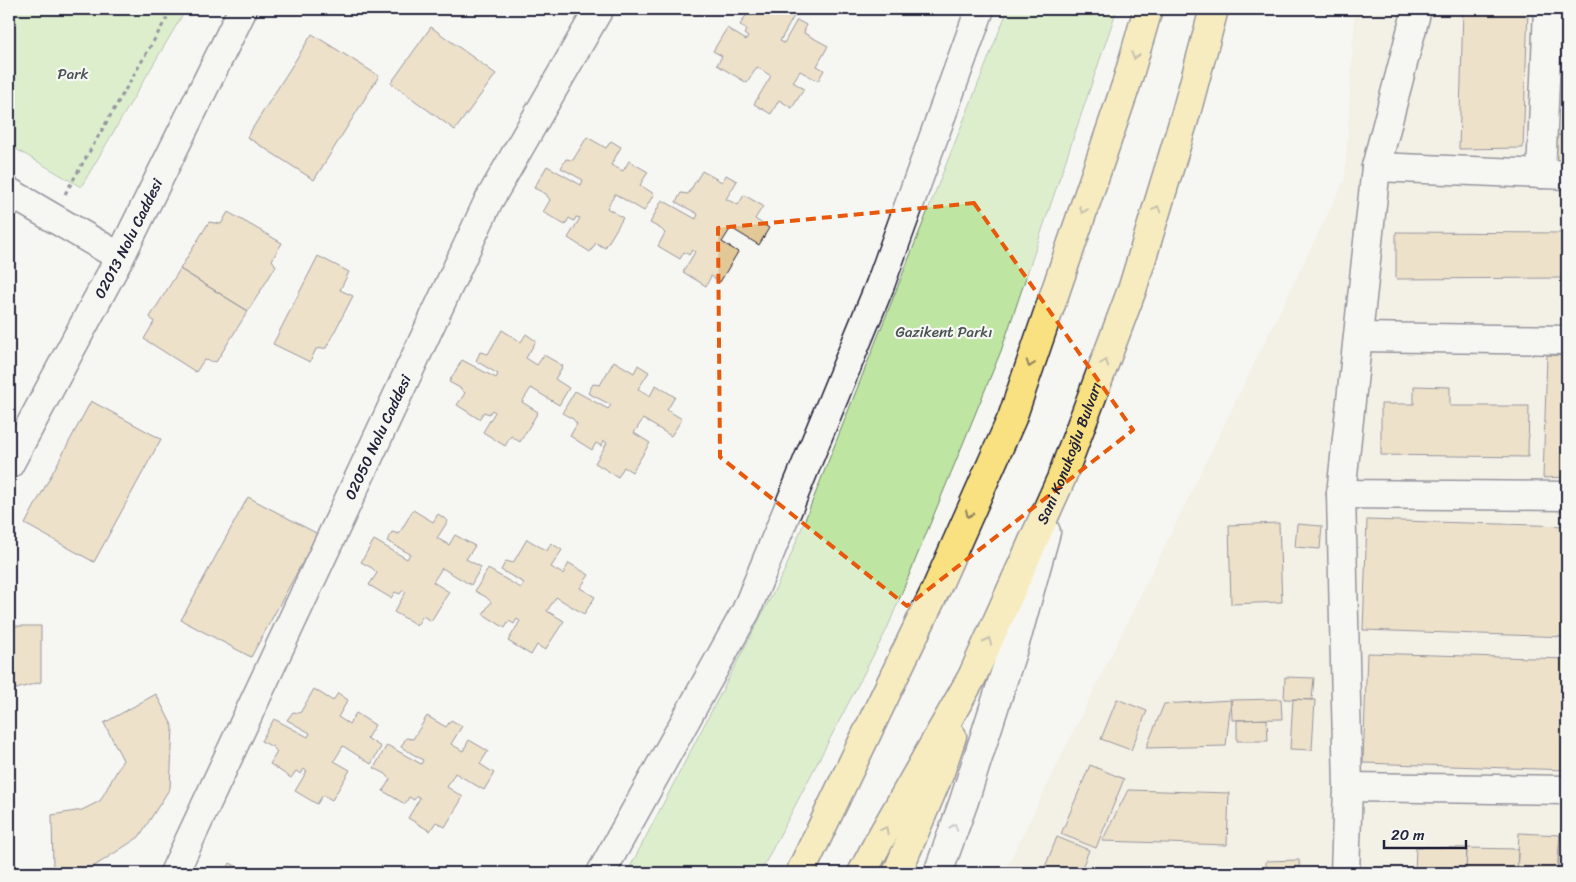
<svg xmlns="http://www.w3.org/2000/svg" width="1576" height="882" font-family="Sriracha,sans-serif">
	<rect width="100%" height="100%" fill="#f6f6f2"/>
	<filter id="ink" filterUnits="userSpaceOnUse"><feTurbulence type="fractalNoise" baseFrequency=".02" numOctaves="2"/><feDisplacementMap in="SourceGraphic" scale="10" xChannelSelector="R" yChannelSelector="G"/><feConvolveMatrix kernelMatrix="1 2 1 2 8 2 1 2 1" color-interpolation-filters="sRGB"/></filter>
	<g filter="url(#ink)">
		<path fill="#f0e8d7" d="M1355,9H1567V873H1004L1345,179Z"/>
		<path fill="#bee5a1" stroke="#70846e" d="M9,9H186L81,187L9,145Z
			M1008,9H1117L1001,351L887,629L760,873H627L785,570Z"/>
		<path fill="#e2c797" stroke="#22223b" d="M750,9H763L766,10L767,9H798L780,41L784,43L797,20L806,25L804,33L828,46L817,66L824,70L818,81L800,71L793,82L804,89L792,108L779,100L771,114L754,104L771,76L757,67L747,83L717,65L722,56L713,51L727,28L746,40L748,37L744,34L747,29L740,25Z
			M1463,9H1528L1523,148L1459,149Z
			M1556,9H1567V30L1555,29Z
			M431,27L496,74L455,130L391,83Z
			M1555,29L1567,30V56L1554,55Z
			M312,34L379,76L314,180L247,137Z
			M1554,55L1567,56V81L1553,80Z
			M1558,81H1567V111H1557Z
			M1557,111H1567V136L1556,135Z
			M1556,135L1567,136V163L1555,162Z
			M587,137L606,148L611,141L621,147L611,165L623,171L629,161L648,172L640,185L654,194L644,211L615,194L607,208L623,218L605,248L596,243L590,252L568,238L580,218L576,217L574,221L569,218L565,225L543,212L550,200L546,194L534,188L547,166L581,185L583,180L561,168L566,159L573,160Z
			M702,171L722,182L726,175L737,181L726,199L738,205L744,195L763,206L755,219L769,228L759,245L731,228L722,242L738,252L720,282L711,276L706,286L683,272L695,252L692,250L689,255L684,252L680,259L658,246L665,233L661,229L650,223L662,200L696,219L698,214L676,202L681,193L688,194Z
			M228,212L282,243L272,260L276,266L248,311L180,269L209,222L221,224Z
			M1396,232L1567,233V278L1396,279Z
			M318,256L349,272L340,290L353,296L326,348L316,349L310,362L273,344Z
			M180,269L248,311L216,362L204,360L196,372L144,339L154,322L150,317Z
			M502,330L521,342L526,334L536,341L526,358L537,365L544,355L563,366L555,379L569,388L559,405L531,388L522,402L538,412L520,442L511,436L505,446L483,432L495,412L492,410L489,414L484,412L479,419L457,405L465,393L460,388L449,382L462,360L496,378L498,374L476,361L480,352L488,354Z
			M1547,355L1567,356V477L1543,478Z
			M614,361L634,373L638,365L649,372L638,389L650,396L656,385L675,397L667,410L682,419L671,436L643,419L634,433L650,443L632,472L624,467L618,477L595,463L607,443L604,441L601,446L596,443L592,450L570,436L577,424L573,419L562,413L575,391L608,409L611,405L588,393L593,384L600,385Z
			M1414,386L1450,387V406H1529L1528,457L1381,455V404H1414Z
			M91,401L161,439L94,562L25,524Z
			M248,497L318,534L251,657L181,620Z
			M413,510L433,522L438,514L448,521L437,538L449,545L455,535L475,546L466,559L481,567L471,585L442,568L433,582L449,592L431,621L423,616L417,625L394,612L406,592L403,590L400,594L395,592L391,598L369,585L377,573L372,568L361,562L374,540L407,559L410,554L387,541L392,532L399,534Z
			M1367,520L1567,526V637L1363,630Z
			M1279,523L1282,602L1231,604L1229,525Z
			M1297,524L1322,526L1320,549L1295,547Z
			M527,539L547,551L551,543L562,550L551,567L563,574L569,563L589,575L580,588L595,597L584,614L556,597L547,611L564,621L545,650L537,645L531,655L508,641L520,621L517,619L514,624L509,621L505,628L483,614L491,602L486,597L475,591L488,569L521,588L524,583L501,570L506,561L513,563Z
			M9,626H41V682L9,691Z
			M1367,653L1567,659V770L1363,763Z
			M1285,677L1314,678L1312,700L1284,699Z
			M314,689L333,701L338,693L348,700L338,717L349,724L356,713L375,725L367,738L381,747L371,764L343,746L334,761L350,770L332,800L323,795L317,804L295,791L307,771L304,769L301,774L296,771L291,778L270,764L277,752L273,747L261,741L274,719L308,737L310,733L287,720L293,712L300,713Z
			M156,694L173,727L170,788L139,837L87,871L53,870L52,815L82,810L100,801L123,760L104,723Z
			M1117,699L1147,711L1131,750L1101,739Z
			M1281,699L1282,719L1232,720L1231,700Z
			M1293,699L1315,700L1312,750L1290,749Z
			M1231,700L1226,746L1146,748L1164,704Z
			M427,716L446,727L451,720L462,726L451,744L463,751L469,740L488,751L480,764L494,773L484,790L455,773L447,787L463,797L445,827L436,822L430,831L408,818L420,798L417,796L414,800L409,797L405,804L383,791L390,779L386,774L374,768L387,745L421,764L423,760L401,747L406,738L413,739Z
			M1267,719L1268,741H1237V720Z
			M1090,765L1124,779L1096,848L1061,834Z
			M1128,790L1229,793L1227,845L1102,841Z
			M1562,828H1567V873H1558L1560,835Z
			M1519,833L1560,835L1557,873H1517Z
			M1057,837L1089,850L1080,873L1043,872Z
			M1416,847L1467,848L1466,873H1415Z
			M1467,848L1518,849L1517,873H1466Z
			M1299,860L1300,873H1266V861Z
			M230,863L248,873H225Z"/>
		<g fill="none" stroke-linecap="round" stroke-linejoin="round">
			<defs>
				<g id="street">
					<path d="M1376,167L1567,175"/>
					<path d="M1541,174L1548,9"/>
					<path d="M9,192L120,257"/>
					<path d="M1358,337L1567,340"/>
					<path id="s1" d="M9,465L120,257L243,9"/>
					<path d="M1341,494L1567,496"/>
					<path d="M1348,787L1567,790"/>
					<path id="s2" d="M174,873L488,202L599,9"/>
					<path d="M938,873L964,801L1018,633L1046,532"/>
					<path d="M1345,873L1348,787L1341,494L1376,167L1417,9"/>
				</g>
				<path id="secondary" d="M601,873L746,611L880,285L980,9"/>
				<g id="highway">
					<path d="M800,873L936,589L1012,418L1126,85L1148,9"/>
					<path id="s3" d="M862,873L879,841L972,677L1061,479L1133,287L1186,113L1214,9"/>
					<path d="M897,873L940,772L952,736"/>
				</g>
			</defs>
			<use href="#street" stroke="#22223b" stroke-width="31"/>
			<use href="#secondary" stroke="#22223b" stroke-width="31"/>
			<use href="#highway" stroke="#22223b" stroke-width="31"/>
			<path stroke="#22223b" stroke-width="3" stroke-dasharray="4 4" stroke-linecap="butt" d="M65,194L172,9"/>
			<use href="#street" stroke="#f6f6f2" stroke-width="28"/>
			<use href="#secondary" stroke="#f6f6f2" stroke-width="28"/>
			<use href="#highway" stroke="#f9e181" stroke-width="28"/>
		</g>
		<defs><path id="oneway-chevron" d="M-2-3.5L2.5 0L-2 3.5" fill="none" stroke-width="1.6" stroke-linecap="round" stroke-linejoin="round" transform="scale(1.25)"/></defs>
		<g stroke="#8e825e">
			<use href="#oneway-chevron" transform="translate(1135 56) rotate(106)"/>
			<use href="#oneway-chevron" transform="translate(1157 209) rotate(-73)"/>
			<use href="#oneway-chevron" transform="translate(1083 210) rotate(109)"/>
			<use href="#oneway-chevron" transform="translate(1105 363) rotate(-69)"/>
			<use href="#oneway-chevron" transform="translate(1030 364) rotate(109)"/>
			<use href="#oneway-chevron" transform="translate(969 514) rotate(114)"/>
			<use href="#oneway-chevron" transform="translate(988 641) rotate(-66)"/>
			<use href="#oneway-chevron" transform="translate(885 830) rotate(-61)"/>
		</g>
		<use stroke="#9797a0" href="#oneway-chevron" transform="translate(954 827) rotate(-70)"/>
	</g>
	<path d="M0 0H1576V882H0ZM974,203L1133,430L907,606L720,457L718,228Z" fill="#f6f6f2" fill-opacity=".55" fill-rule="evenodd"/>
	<path fill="none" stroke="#e8590c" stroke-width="4" stroke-dasharray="10 6" stroke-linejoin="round" d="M974,203L1133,430L907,606L720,457L718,228Z"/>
	<g text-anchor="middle" stroke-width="4.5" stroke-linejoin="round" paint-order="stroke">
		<g font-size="15" fill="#495354" stroke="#f6f6f2">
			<text x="73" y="79">Park</text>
			<text x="944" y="337">Gazikent Parkı</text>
		</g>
		<g font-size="15" fill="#22223b" stroke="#f6f6f2">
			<text dy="5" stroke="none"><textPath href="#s1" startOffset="256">02013 Nolu Caddesi</textPath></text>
			<text dy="5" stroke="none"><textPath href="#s2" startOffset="481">02050 Nolu Caddesi</textPath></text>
			<text dy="5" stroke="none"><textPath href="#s3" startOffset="469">Sani Konukoğlu Bulvarı</textPath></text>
		</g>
	</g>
	<rect width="1576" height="882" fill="none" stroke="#f6f6f2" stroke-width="30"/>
	<rect x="15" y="15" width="1546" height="852" fill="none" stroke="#22223b" stroke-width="2" filter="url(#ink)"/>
	<path d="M1384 840v8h82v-8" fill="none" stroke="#22223b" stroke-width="2.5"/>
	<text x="1391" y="840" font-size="15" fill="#22223b" stroke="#f6f6f2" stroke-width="4" paint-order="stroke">20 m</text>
</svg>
